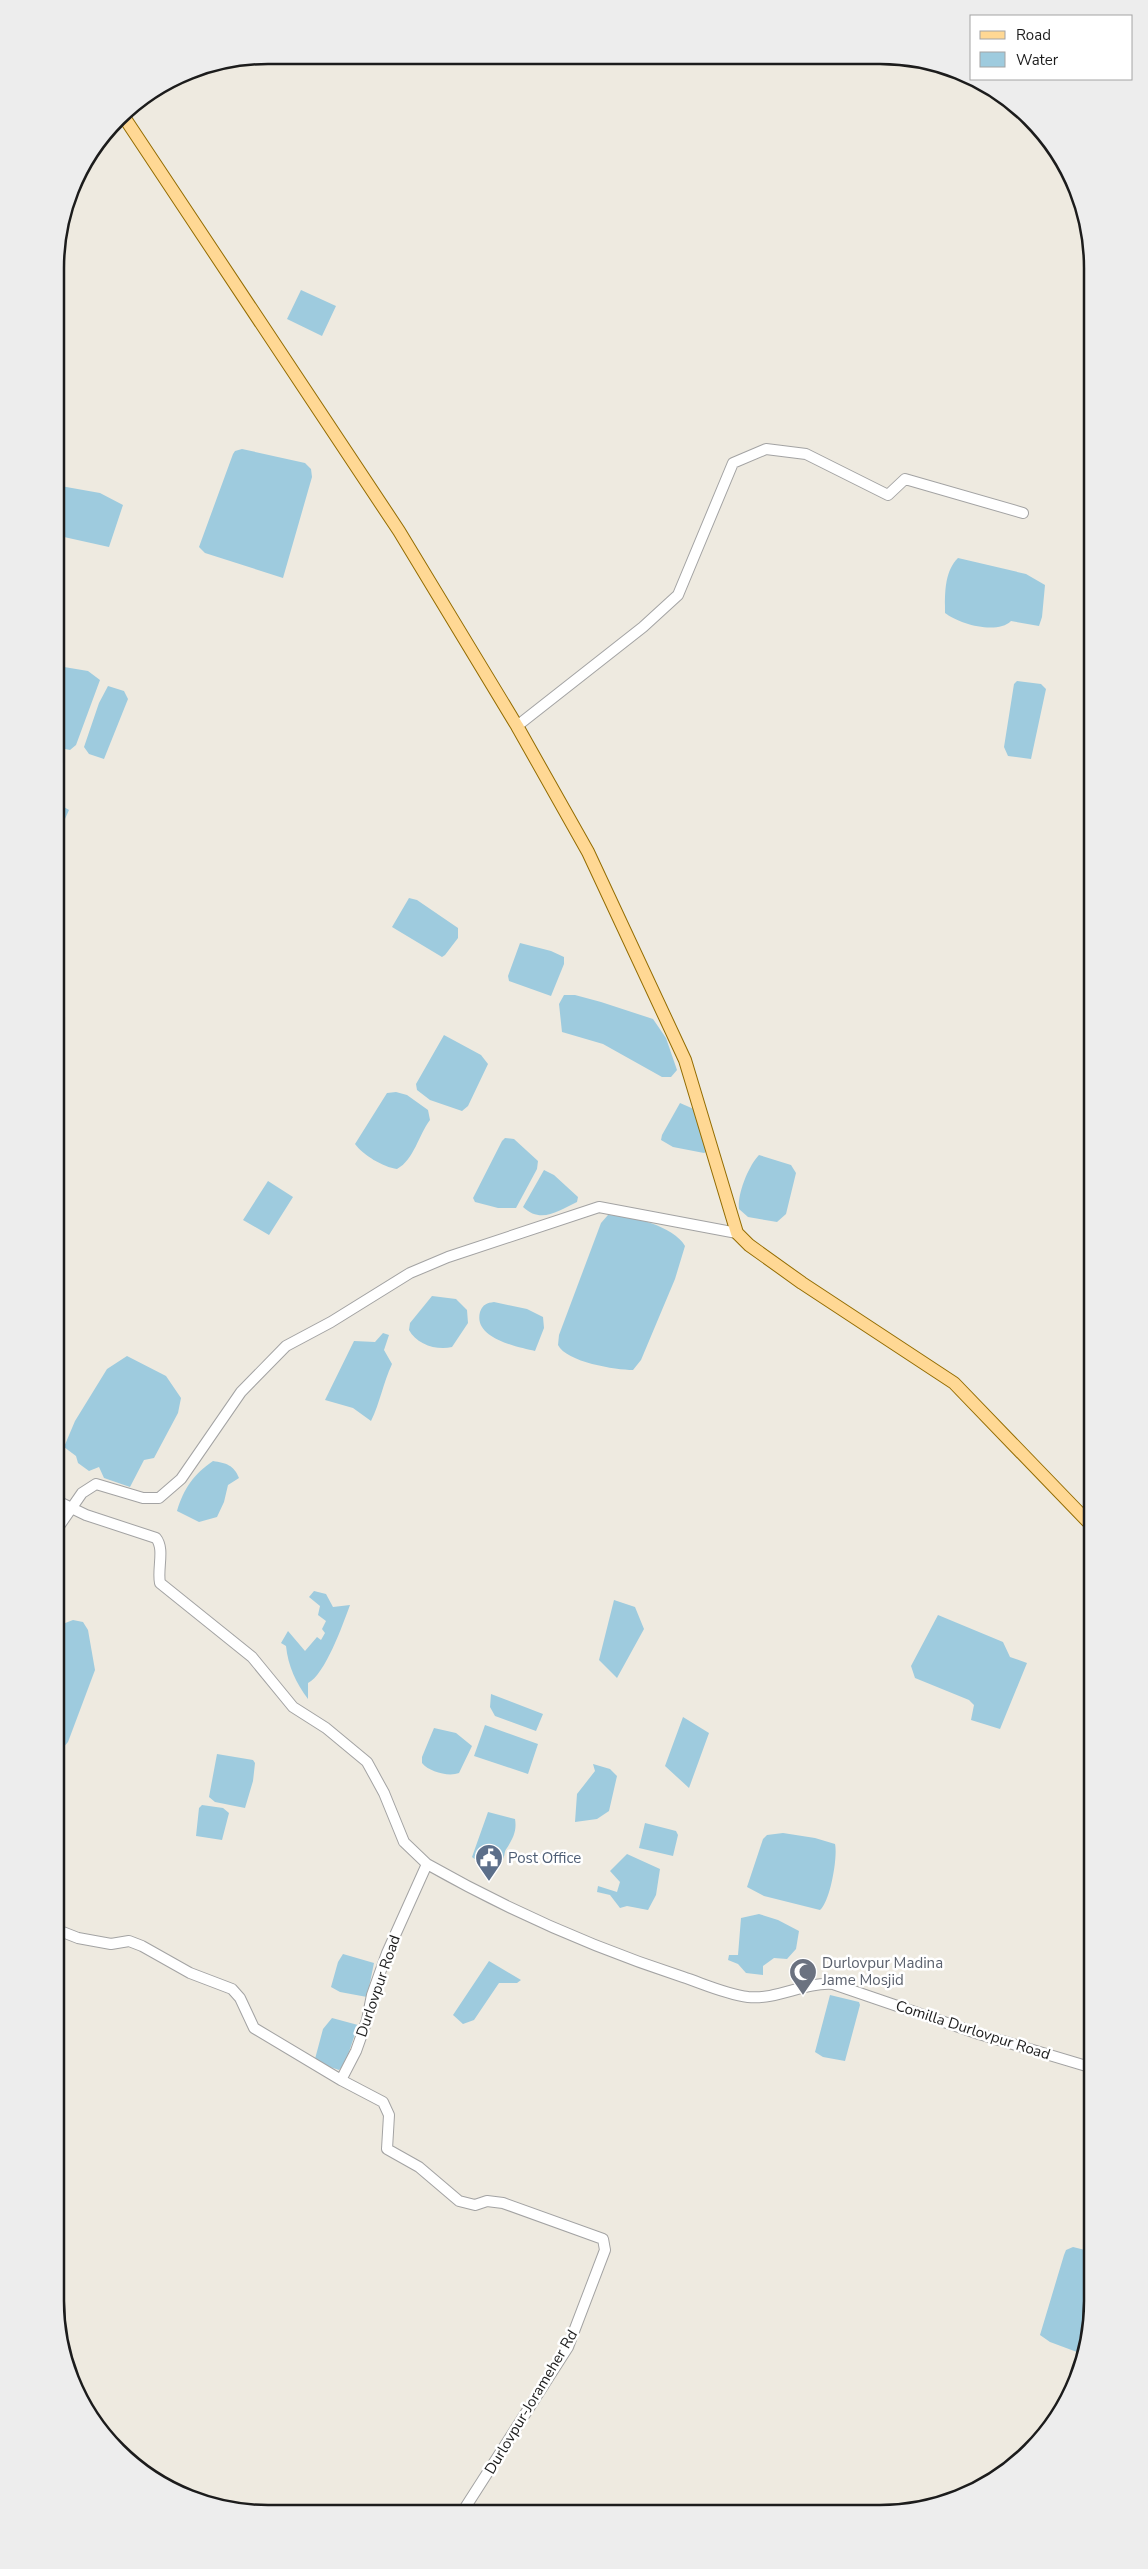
<svg xmlns="http://www.w3.org/2000/svg" width="1148" height="2569" font-family="'Nunito Sans',sans-serif">
	<rect width="100%" height="100%" fill="#eeeae0"/>
	<path fill="#9ecbde" d="M301,290L336,306L322,336L287,319Z
		M242,449L305,463L311,469L312,477L283,578L205,553L199,547L233,454L235,451Z
		M55,485L100,493L123,505L109,547L55,535Z
		M958,558L1026,574L1045,585L1042,617L1039,626L1011,621C997,635 959,624 945,613C945,594 944,572 958,558Z
		M64,667L88,671L100,680L76,745L70,750L55,747V684Z
		M1017,681L1041,684L1046,689L1031,759L1008,756L1004,747L1014,684Z
		M108,686L124,691L128,699L104,759L89,754L84,747L99,703Z
		M55,802L69,810L55,841Z
		M409,898L417,900L458,928V938L445,955L442,957L392,927Z
		M520,943L551,951L564,957V964L551,996L509,981L508,976Z
		M564,995H575L601,1002L653,1019L666,1038L677,1070L671,1077H662L603,1044L562,1032L559,1004Z
		M444,1035L481,1055L488,1064L468,1106L462,1111L430,1100L417,1090L416,1084Z
		M396,1092L407,1095L428,1110L430,1120C419,1134 414,1160 397,1169C383,1167 363,1155 355,1144L387,1093Z
		M680,1103L696,1110L708,1151L704,1153L673,1147L661,1140L662,1135Z
		M505,1138L514,1139L538,1161L537,1169L516,1208H498L475,1202L473,1198L502,1141Z
		M759,1155L791,1165L796,1173L786,1214L777,1222L748,1217L739,1209C737,1194 749,1165 759,1155Z
		M544,1170L554,1175L578,1197L577,1202C558,1211 541,1224 523,1207Z
		M268,1181L293,1197L269,1235L243,1220Z
		M608,1215C630,1215 674,1226 685,1246L675,1279L641,1360L633,1370C616,1370 566,1362 558,1345L559,1335L601,1223Z
		M432,1296L456,1299L467,1310L468,1323L452,1347C437,1351 416,1344 409,1330L410,1323Z
		M494,1302L527,1309L543,1317L544,1328L535,1351C517,1347 473,1338 480,1312C483,1304 487,1303 494,1302Z
		M383,1333L389,1335L384,1350L392,1364C383,1383 380,1403 371,1421L353,1408L325,1400L354,1341L375,1342Z
		M127,1356L166,1376L181,1398L178,1413L154,1458L144,1460L130,1487L104,1478L99,1467L89,1471L78,1463L76,1456L64,1447L75,1421L107,1369Z
		M213,1461C226,1463 234,1465 239,1478L228,1485L224,1502L217,1517L199,1522L177,1511C184,1488 194,1474 213,1461Z
		M314,1591L326,1594L333,1607L350,1605C343,1624 325,1675 308,1683V1699C296,1683 288,1666 286,1646L281,1643L288,1631L305,1651L317,1637L321,1640L325,1633L322,1629L326,1621L318,1615L320,1606L309,1597Z
		M614,1600L635,1607L644,1629L617,1678L599,1660Z
		M938,1615L1003,1642L1010,1657L1027,1663L1000,1729L971,1720L974,1705L969,1700L915,1678L911,1666Z
		M73,1620L83,1622L88,1630L95,1670L68,1742L55,1757V1631L60,1625Z
		M491,1694L543,1714L536,1731L495,1716L490,1707Z
		M683,1717L709,1733L689,1788L665,1766Z
		M485,1725L538,1744L528,1774L474,1756Z
		M434,1728L456,1733L472,1746L459,1773C449,1777 429,1772 422,1763V1757Z
		M217,1754L253,1760L255,1763L253,1781L245,1808L215,1802L209,1797Z
		M593,1764L610,1769L617,1776L609,1811L597,1819L575,1822L577,1794L595,1771Z
		M202,1805L223,1808L229,1813L222,1840L196,1836L199,1808Z
		M488,1812L515,1819C517,1831 513,1838 507,1848C504,1851 505,1856 503,1859C495,1871 480,1863 472,1857Z
		M645,1823L676,1831L678,1835L673,1856L639,1848Z
		M783,1833L815,1838L835,1844C838,1857 830,1902 820,1910L764,1896L747,1887L763,1839L767,1835Z
		M627,1854L660,1869L656,1895L648,1910L627,1906L620,1908L610,1895L597,1892L598,1886L617,1892L620,1882L610,1871Z
		M759,1914L778,1920L799,1931L796,1949L787,1959L774,1958L763,1966V1975L746,1973L738,1964L728,1960L729,1955H738L741,1918Z
		M343,1954L374,1963L367,1997L340,1992L331,1987L338,1962Z
		M489,1961L521,1980L517,1983H499L474,2020L463,2024L453,2015Z
		M830,1995L859,2002L860,2005L845,2061L823,2057L815,2052Z
		M332,2018L358,2025L345,2064L339,2070L318,2063L315,2059L323,2029Z
		M1073,2247L1093,2252V2315L1085,2355L1050,2342L1040,2335L1064,2255L1066,2250Z"/>
	<g fill="none" stroke-linecap="round" stroke-linejoin="round">
		<defs>
			<path id="minor" d="M517,726L643,627L678,595L733,463L766,449L806,454L888,495L905,479L1023,513
				M55,1500L86,1515L156,1538C165,1549 157,1569 160,1583L252,1657L293,1707L326,1728L367,1762L384,1793L404,1842L427,1864
				M55,1532L82,1493L96,1484L143,1498H159L181,1479L241,1392L286,1346L331,1322L410,1273L448,1257L599,1207L737,1233
				M55,1929L78,1938L111,1944L129,1941L142,1946L190,1973L232,1989L240,1998L254,2028L341,2080L356,2051L367,2020L372,1995L387,1953L427,1864C508,1910 594,1948 683,1977C704,1984 725,1994 748,1997C778,2000 803,1982 833,1984L979,2034L1093,2068
				M341,2080L383,2102L389,2115L387,2149L419,2167L459,2201L475,2205L487,2201L503,2203L603,2239L605,2250L568,2347L463,2511"/>
			<path id="major" d="M122,114L399,531L517,726L588,852L685,1060L737,1233L749,1245L802,1283L954,1383L1093,1527"/>
		</defs>
		<use href="#minor" stroke="#a3a3a3" stroke-width="12"/>
		<use href="#major" stroke="#936c00" stroke-width="14"/>
		<use href="#minor" stroke="#fff" stroke-width="10"/>
		<use href="#major" stroke="#ffd894" stroke-width="12"/>
	</g>
	<defs>
		<symbol id="civic-pin" viewBox="-11 -11 22 30"><path d="M0 17L-7.5 6A9.5 9.5 0 1 1 7.5 6Z" fill="#5c6f8a" stroke="#fff"/><path d="M-.6-6.5H3V-4.5H.6V-3L4-1V1h2V6H-6V1h2V-1L-.6-3ZM-1.2 2.5V6h2.4V2.5Z" fill="#fff"/></symbol>
		<symbol id="mosque-pin" viewBox="-11 -11 22 30"><path d="M0 17L-7.5 6A9.5 9.5 0 1 1 7.5 6Z" fill="#6b7280" stroke="#fff"/><path d="M3.5-4.9A6 6 0 1 0 3.5 4.9A5 5 0 1 1 3.5-4.9Z" fill="#fff"/></symbol>
	</defs>
	<g fill-rule="evenodd">
		<use href="#civic-pin" x="473" y="1842" width="32" height="43"/>
		<use href="#mosque-pin" x="787" y="1956" width="32" height="43"/>
	</g>
	<g text-anchor="middle" stroke-width="5" stroke-linejoin="round" paint-order="stroke">
		<g font-size="15" fill="#4e5e75" stroke="#fff" text-anchor="start">
			<text x="508" y="1863">Post Office</text>
		</g>
		<g font-size="15" fill="#5b616d" stroke="#fff" text-anchor="start">
			<text x="822" y="1968">Durlovpur Madina<tspan x="822" dy="17">Jame Mosjid</tspan></text>
		</g>
		<g font-size="15" fill="#1c1c1c" stroke="#fff">
			<text transform="translate(378 1986) rotate(-71)" y="5">Durlovpur Road</text>
			<text transform="translate(973 2030) rotate(18)" y="5">Comilla Durlovpur Road</text>
			<text transform="translate(531 2402) rotate(-59)" y="5">Durlovpur-Jorameher Rd</text>
		</g>
	</g>
	<path d="M0 0H1148V2569H0ZM268 64H880A204 204 0 0 1 1084 268V2301A204 204 0 0 1 880 2505H268A204 204 0 0 1 64 2301V268A204 204 0 0 1 268 64Z" fill="#ededed" fill-rule="evenodd"/>
	<path fill="none" stroke="#1c1c1c" stroke-width="2.5" d="M268 64H880A204 204 0 0 1 1084 268V2301A204 204 0 0 1 880 2505H268A204 204 0 0 1 64 2301V268A204 204 0 0 1 268 64Z"/>
	<rect x="970" y="15" width="162" height="65" fill="#ffffff" stroke="#a4a4a4"/>
	<rect x="980" y="31" width="25" height="8" fill="#ffd894" stroke="#a4a4a4"/>
	<text x="1016" y="40" font-size="15" fill="#1c1c1c">Road</text>
	<rect x="980" y="52" width="25" height="15" fill="#9ecbde" stroke="#a4a4a4"/>
	<text x="1016" y="65" font-size="15" fill="#1c1c1c">Water</text>
</svg>
